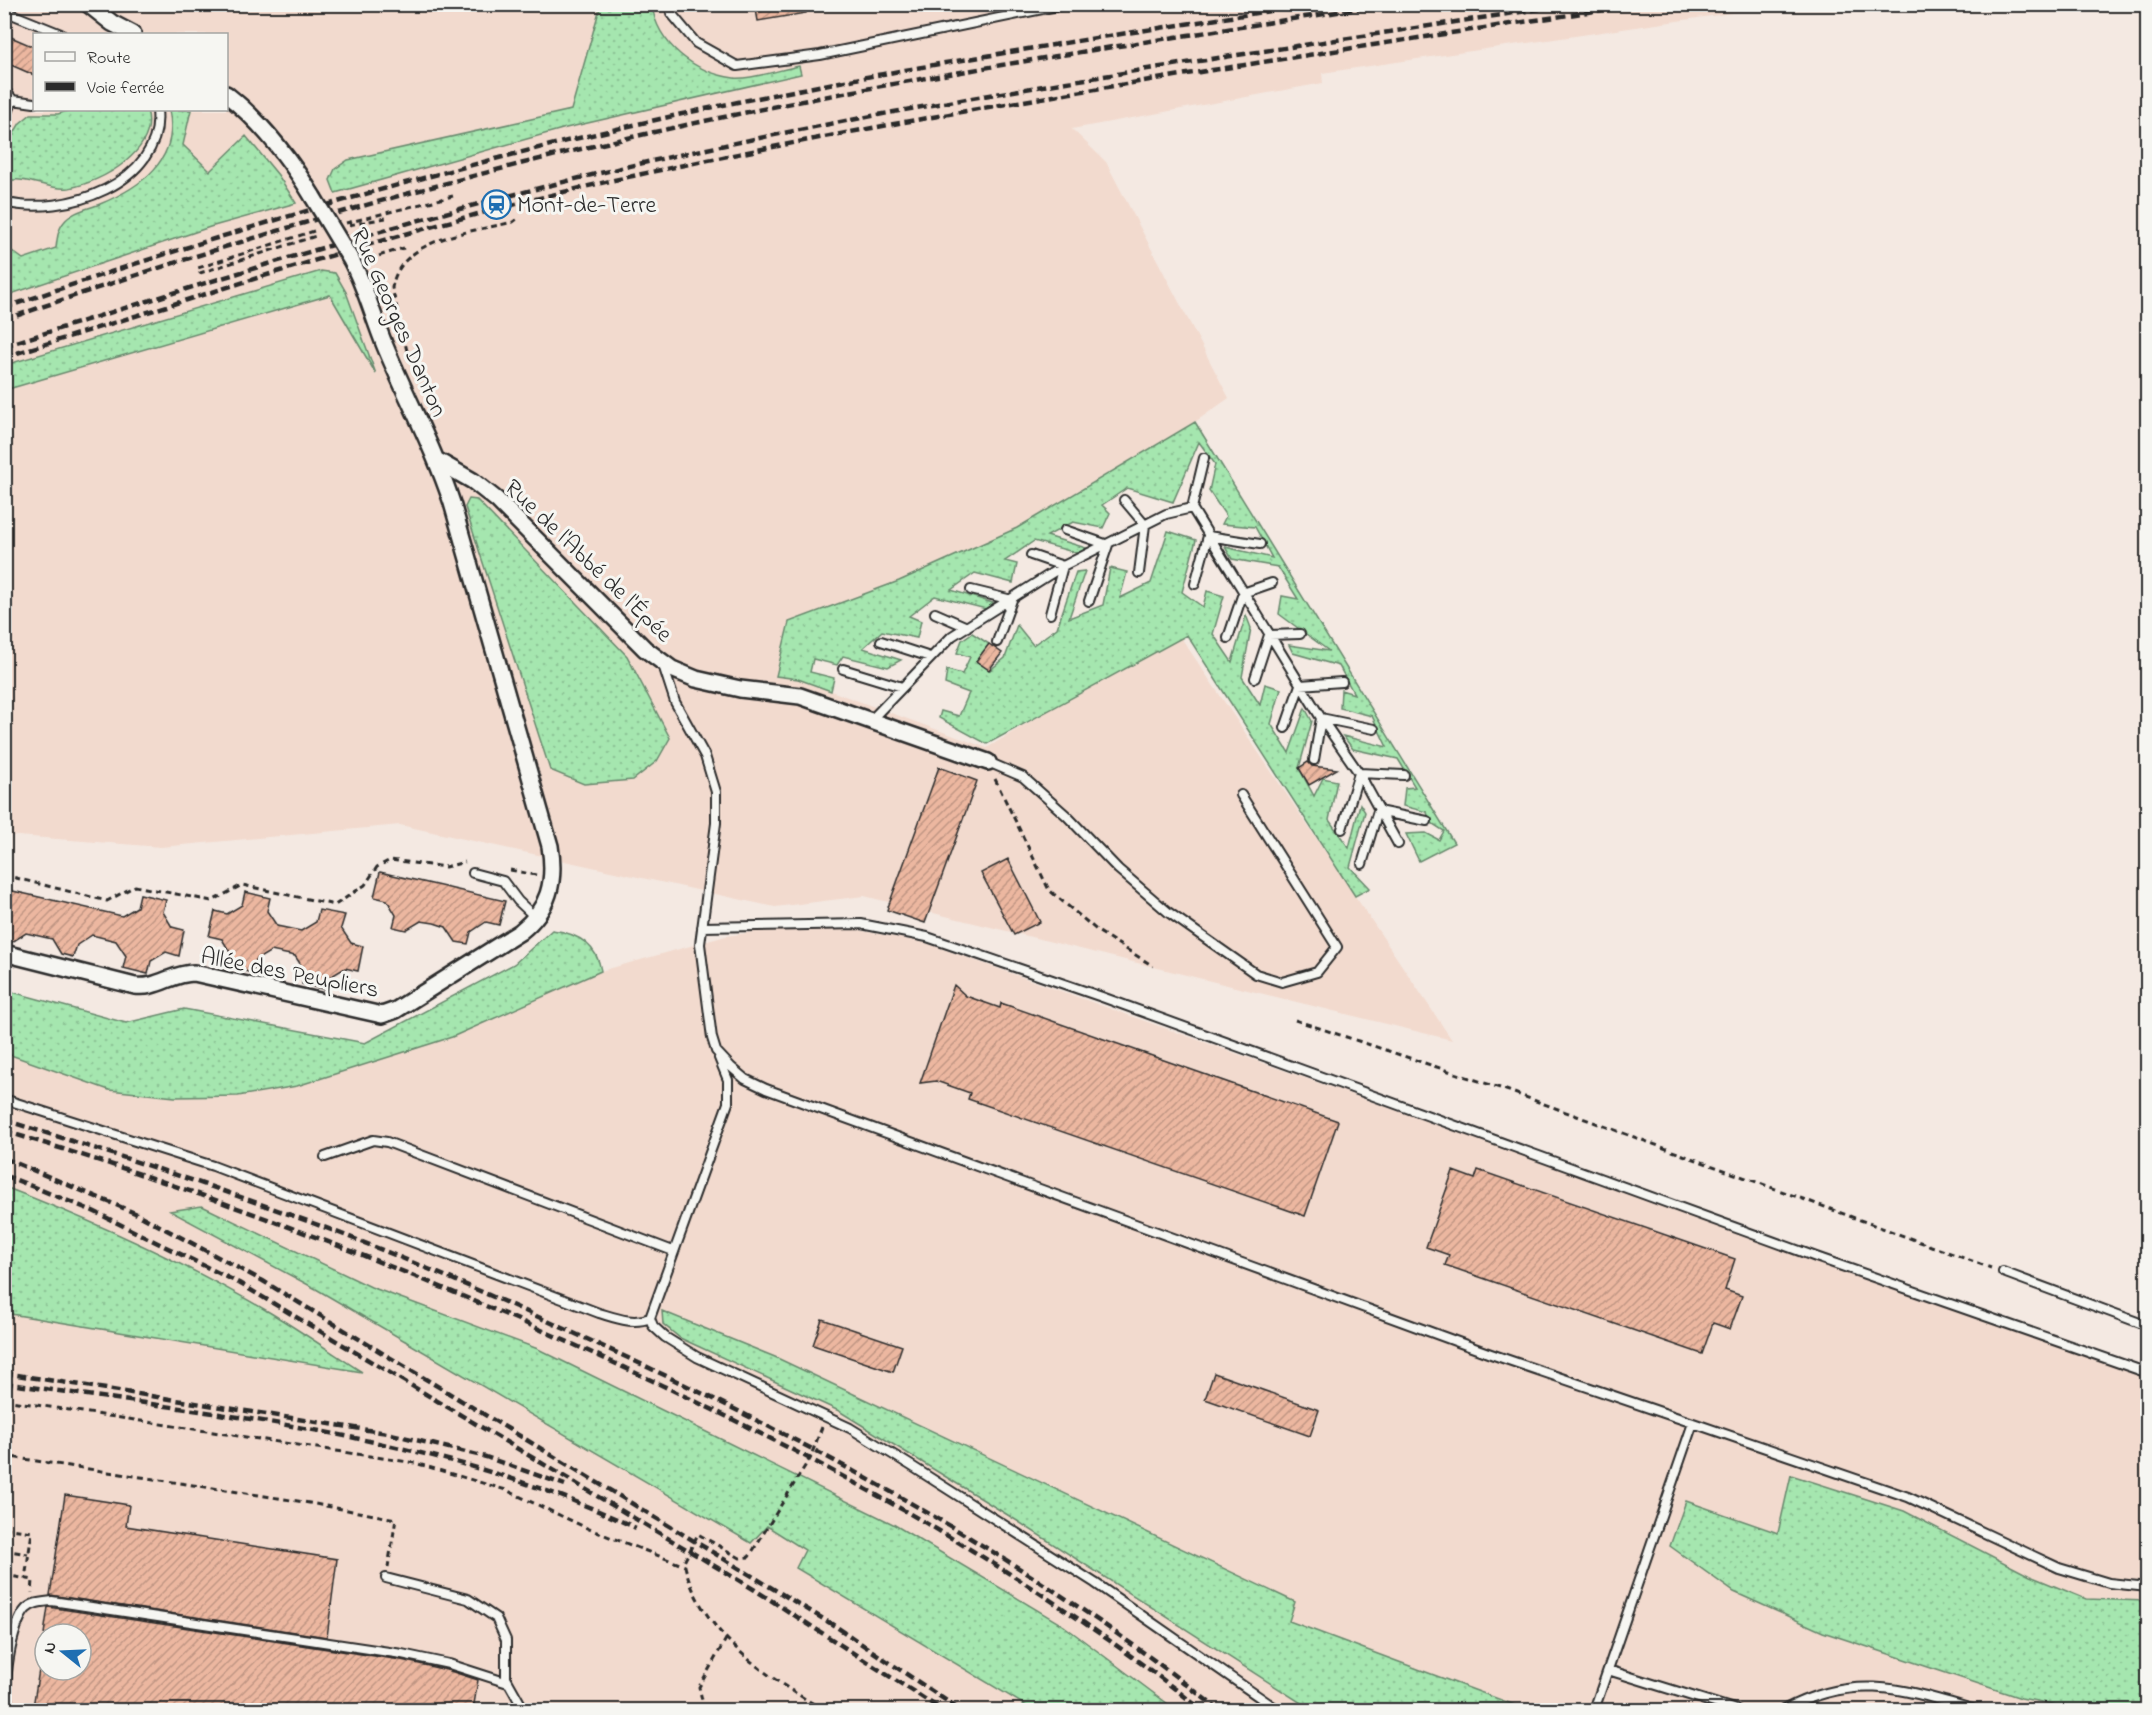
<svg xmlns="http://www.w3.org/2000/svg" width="2152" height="1715" font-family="'Indie Flower',sans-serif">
	<defs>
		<pattern id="grass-dots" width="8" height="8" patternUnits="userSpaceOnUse" patternTransform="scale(1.5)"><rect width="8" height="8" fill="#a5e6af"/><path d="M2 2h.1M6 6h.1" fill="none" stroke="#8ec597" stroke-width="1.8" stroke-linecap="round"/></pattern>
		<pattern id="building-hatch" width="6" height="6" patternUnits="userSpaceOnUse" patternTransform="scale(1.5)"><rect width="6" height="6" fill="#ecb7a0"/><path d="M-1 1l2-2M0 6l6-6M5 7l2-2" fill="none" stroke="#bf9583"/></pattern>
	</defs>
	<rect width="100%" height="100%" fill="#f4e9e2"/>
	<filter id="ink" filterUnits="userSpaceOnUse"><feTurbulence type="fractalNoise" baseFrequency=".0167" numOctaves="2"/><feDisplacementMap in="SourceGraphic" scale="12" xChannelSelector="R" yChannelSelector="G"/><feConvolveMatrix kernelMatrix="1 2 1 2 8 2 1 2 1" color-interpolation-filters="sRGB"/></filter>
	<g filter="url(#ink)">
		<path fill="#f2dace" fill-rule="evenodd" d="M5,5H1786L1322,73L1323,83L1072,129L1106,162L1229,398L1195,422L1017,528L900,581L789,622L776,676L798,679L987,748L1097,680L1180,636L1452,1040L864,896L775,907L400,825L161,847L5,835ZM34,34H226V110H34Z
			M847,928L926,943L2026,1335L2147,1369V1601L2086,1599L2030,1576L1779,1533L1686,1501L1823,1632L2021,1698L2082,1710H1528L1288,1621L1295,1602L775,1357L663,1311L680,1338L839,1411L1011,1517L1312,1710H1176L1064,1626L893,1524L538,1349L371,1287L202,1206L171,1211L316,1289L750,1543L767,1526L805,1550L797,1569L1033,1710H5L4,1313L360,1371L269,1312L167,1257L77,1215L5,1187V1053L109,1090L175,1097L238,1096L297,1086L452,1037L601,971L726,936L768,930ZM45,1634H81V1670H45Z"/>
		<path fill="url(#grass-dots)" stroke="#68886d" stroke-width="1.5" d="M601,4L652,5C657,44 695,73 734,78C750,80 782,69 799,66L801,74L566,128L335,193L330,180L335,169L348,160L571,110Z
			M70,110H147C159,150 103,182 69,188C48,191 25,174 5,182V148L20,123L31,114H58Z
			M169,110H191L183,145L210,171L246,136L278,175L296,203L210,227L5,296V246L23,259L56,248C57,239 58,229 64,222C73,211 88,209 100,204C141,187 180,160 169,110Z
			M321,271L335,273L346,292L376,374L330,295L5,390V365Z
			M1195,422L1454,843L1419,861L1406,834L1426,833L1439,840L1444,831L1430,822L1427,812L1403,806L1405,788L1415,787L1398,759L1353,749L1343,736L1387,747L1372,716L1340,708L1341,690L1354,694L1339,666L1293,653L1289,645L1329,651L1279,614L1282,596L1298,599L1278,567L1232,559L1225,547L1272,558L1255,527L1222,524L1226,516L1209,491L1215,464L1199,442L1173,502L1127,488L1102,505L1110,513L1103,528L1073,522L1047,536L1089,549L1080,554L1034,541L1005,561L1017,564L1013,583L975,573L951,590L996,604L986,609L935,596L909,616L921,621L917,638L882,631L863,648L901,660L888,667L843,656L837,665L813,659L810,672L834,678L831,691L798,679L776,676L789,622L899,581L1017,528Z
			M469,499L477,500L627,656L670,738L657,761L633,780L584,784L550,770L465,507Z
			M1168,531L1196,540L1182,592L1203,607L1207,591L1224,596L1213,634L1232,662L1246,615L1251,628L1242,677L1260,705L1265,684L1281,689L1271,724L1289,753L1305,708L1312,721L1299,768L1314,796L1323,778L1337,781L1329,820L1349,848L1360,804L1365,812L1350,867L1370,888L1355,896L1187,635L987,744L939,718L941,711L959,716L969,693L945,684L947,670L962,674L970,657L957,653L962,640L972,633L989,644L976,661L990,670L1005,658L1017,625L1033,645L1057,628L1076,572L1085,571L1069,618L1103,605L1110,568L1127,572L1120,598L1151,583Z
			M552,930C576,933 597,944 601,971L452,1037L297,1086L238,1096L175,1097L109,1090L5,1053V990L126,1023L184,1009L365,1043L514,964Z
			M5,1187C96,1222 185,1263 269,1312C301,1331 331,1352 362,1372L5,1313Z
			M202,1206L371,1287L538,1349L893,1524L1064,1626L1176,1710H1033L796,1568L805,1550L767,1526L751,1543L316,1289L170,1211Z
			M662,1311L775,1357L1295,1602L1289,1621L1528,1710H1312L1011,1517L839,1411L680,1338L663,1324Z
			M1791,1475L1904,1511L2030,1576L2086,1599L2147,1601V1710H2082L2021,1698L1823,1632L1734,1592L1670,1546L1686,1501L1778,1533Z"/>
		<path fill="url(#building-hatch)" stroke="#2b2b2b" stroke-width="1.5" d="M755,4H805L806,13L758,21Z
			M4,34L34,47V75L4,62Z
			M989,644L1002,653L989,670L976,661Z
			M1308,762L1312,766L1337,769L1309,785L1299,768Z
			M939,767L977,781L925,923L887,910Z
			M1008,859L1040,922L1014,935L981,873Z
			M380,872L505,901L499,925L486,922L471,932L468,944L456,942L446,927L434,923L421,921L406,930L393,927L396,915L387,900L374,897Z
			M4,889L122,916L137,907L140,894L166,900L163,912L172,927L184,930L179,956L166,952L151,961L148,974L123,968L126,956L116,941L92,935L77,945L73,957L61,954L52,939L26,933L9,944H4Z
			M245,892L270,898L267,911L277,926L301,931L316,922L319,910L345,915L341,928L351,943L363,946L358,971L345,968L330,977L327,990L302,984L305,971L295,956L271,951L256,960L253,973L228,967L231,954L222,939L209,936L215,911L227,914L242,905Z
			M954,985L966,996L1000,1008L1001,1003L1338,1121L1305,1216L968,1099L970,1093L936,1081L920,1083Z
			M1478,1170L1735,1259L1725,1290L1742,1296L1730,1329L1713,1323L1702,1354L1445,1265L1449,1255L1426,1247L1453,1171L1475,1179Z
			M822,1319L902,1346L893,1372L813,1345Z
			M1214,1373L1319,1410L1310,1436L1205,1399Z
			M65,1495L129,1505L126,1526L337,1559L327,1637L50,1595Z
			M48,1607L401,1660L447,1670L478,1680L473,1710H56L33,1707L39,1670H81V1634H44Z"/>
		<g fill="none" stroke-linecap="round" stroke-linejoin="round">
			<defs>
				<path id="lane" d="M671,4V13L696,43L737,66L820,55L1067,4
					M4,11L61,34
					M4,89L13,100
					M4,122L13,100L34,103
					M4,202C63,218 165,183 157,110
					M1124,500L1145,525L1139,573
					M1192,508L1204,458
					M1065,530L1108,545L1089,601
					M1031,555L1063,566L1050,614
					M1195,584L1208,536L1260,544
					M971,590L1012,600L997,642
					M935,613L967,627
					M1228,638L1243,593L1272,583
					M881,641L930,657
					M663,665L675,702L705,756L716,792V823L700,944L712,1038L716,1051L731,1067L745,1079L766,1089L1488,1353L1693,1423L1594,1710
					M843,669L902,687
					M1255,678L1269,635L1300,634
					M870,721L952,636L1063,566L1166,514L1192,508L1321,718L1359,773L1398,844
					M1285,728L1300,685L1342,682
					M1314,760L1321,718L1374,729
					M988,762L1023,777L1067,816L1118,869L1168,912L1256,974L1282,982L1317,972L1337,947L1241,795
					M1342,829L1359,773L1404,775
					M1362,864L1378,811L1427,821
					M473,873L503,881L518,901L535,917
					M702,927L861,924L927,937L1102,997L1816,1257L2148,1373
					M4,1099L213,1166L599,1313C616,1318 633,1325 650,1318L728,1103V1080L719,1058
					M325,1157L373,1140L387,1142L673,1251
					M2003,1272L2148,1326
					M650,1318L653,1326L665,1337L697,1357L850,1428L910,1465L1095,1583L1278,1710
					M1693,1423L1908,1497L2059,1568L2109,1583L2148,1587
					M386,1578L468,1599L496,1618L506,1640V1678L524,1710
					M1608,1670L1737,1710
					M22,1710L10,1706C0,1691 12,1623 26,1609C33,1602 43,1602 52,1601L402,1654L449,1664L508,1683
					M1783,1710C1855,1672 1903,1689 1976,1710"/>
				<path id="street" d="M88,4L112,23L133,34
					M226,94C262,122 290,159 313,197
					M438,461L473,481L497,500L645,649L672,669L696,679L740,689L800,696L988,762
					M4,953L135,986C157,989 172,973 194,973L382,1015L396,1010L520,932C549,909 556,882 550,846L452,503C434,448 407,399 385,346C373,317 366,288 351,260"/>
			</defs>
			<use href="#lane" stroke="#2b2b2b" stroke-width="12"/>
			<use href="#street" stroke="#2b2b2b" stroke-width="20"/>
			<path stroke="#2b2b2b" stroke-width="3" stroke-dasharray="6 4.5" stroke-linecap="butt" d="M346,223L453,196
				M349,225L386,218
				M314,231L198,268L200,273L316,236
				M369,259L404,248
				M407,351L392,288C400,237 473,232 513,222L520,217
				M995,779L1049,890L1099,932L1153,966
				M510,870L536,875
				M4,875L107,901L135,886L212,901L242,885L335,905L365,885L377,867L390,860L445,867L465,862
				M1295,1020L1506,1090L1991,1268
				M4,1400L415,1463L506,1490L589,1529L685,1566
				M822,1427L810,1458L749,1557L740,1558L698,1534L684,1562C699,1632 765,1676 824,1710
				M4,1456L304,1502L396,1519L388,1567
				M4,1528L32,1532L25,1579
				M4,1550L28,1554
				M4,1575L33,1580L32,1593
				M700,1710L702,1700L699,1687L726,1639"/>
			<use href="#lane" stroke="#f6f6f2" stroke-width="8"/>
			<use href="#street" stroke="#f6f6f2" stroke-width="15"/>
			<path stroke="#2b2b2b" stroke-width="4.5" stroke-dasharray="9 4.5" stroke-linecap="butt" d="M4,308C237,227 474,159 714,107C913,65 1114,35 1315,4
				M4,320C238,238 476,169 719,118C941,71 1165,39 1389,4
				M4,346C207,282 410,218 617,169C931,96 1253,54 1572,4
				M4,357C208,294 411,226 619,179C956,105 1299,57 1640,4
				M4,1120C115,1154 226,1190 334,1231C438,1271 540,1317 641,1364C845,1460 1042,1569 1219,1710
				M4,1131C222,1196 432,1278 638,1374C837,1467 1030,1573 1202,1710
				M4,1158L135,1213L263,1281L835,1626L960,1710
				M4,1175L93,1211L239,1283L755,1590L942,1710
				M4,1373L387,1433L486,1457L565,1485
				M4,1383C217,1415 439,1434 636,1528"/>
			<defs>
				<path id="street-bridge" d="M313,197L351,260"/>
			</defs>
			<use href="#street-bridge" stroke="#2b2b2b" stroke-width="20" stroke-linecap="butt"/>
			<use href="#street-bridge" stroke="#f6f6f2" stroke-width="15"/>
		</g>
	</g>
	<defs>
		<symbol id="station-ring" viewBox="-11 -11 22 22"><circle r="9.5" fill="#f6f6f2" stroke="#1f6fb2" stroke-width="1.5"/><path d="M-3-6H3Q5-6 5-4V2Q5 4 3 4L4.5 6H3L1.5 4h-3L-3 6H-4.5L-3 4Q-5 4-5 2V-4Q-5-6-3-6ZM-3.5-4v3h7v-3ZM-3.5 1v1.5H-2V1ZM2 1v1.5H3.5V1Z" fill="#1f6fb2"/></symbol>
	</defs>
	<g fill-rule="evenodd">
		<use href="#station-ring" x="480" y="188" width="33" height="33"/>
	</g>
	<g text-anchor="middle" stroke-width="6" stroke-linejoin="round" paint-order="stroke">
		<g font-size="24" fill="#2b2b2b" stroke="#f6f6f2" text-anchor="start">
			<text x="517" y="212">Mont-de-Terre</text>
		</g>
		<g font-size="24" fill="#2b2b2b" stroke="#f6f6f2">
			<text transform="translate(400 322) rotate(66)" y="8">Rue Georges Danton</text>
			<text transform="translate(589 560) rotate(44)" y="8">Rue de l'Abbé de l'Épée</text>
			<text transform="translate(290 972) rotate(11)" y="8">Allée des Peupliers</text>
		</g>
	</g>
	<rect width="2152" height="1715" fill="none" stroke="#f6f6f2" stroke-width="24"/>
	<rect x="12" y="12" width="2128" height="1691" fill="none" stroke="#2b2b2b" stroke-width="2" filter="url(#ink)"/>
	<rect x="33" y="33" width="195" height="78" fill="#f6f6f2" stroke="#a5a5a2" stroke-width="1.5"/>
	<rect x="45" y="52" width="30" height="9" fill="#f6f6f2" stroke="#a5a5a2" stroke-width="1.5"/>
	<text x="87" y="63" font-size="18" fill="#2b2b2b">Route</text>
	<rect x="45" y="82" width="30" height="9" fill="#2b2b2b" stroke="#a5a5a2" stroke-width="1.5"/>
	<text x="87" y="93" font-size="18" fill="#2b2b2b">Voie ferrée</text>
	<g transform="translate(63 1652) rotate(288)"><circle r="28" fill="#f6f6f2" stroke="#a5a5a2" stroke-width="1.5"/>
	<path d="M0-4.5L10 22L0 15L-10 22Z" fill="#1f6fb2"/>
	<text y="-9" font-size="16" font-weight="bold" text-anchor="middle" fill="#2b2b2b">N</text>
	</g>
</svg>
